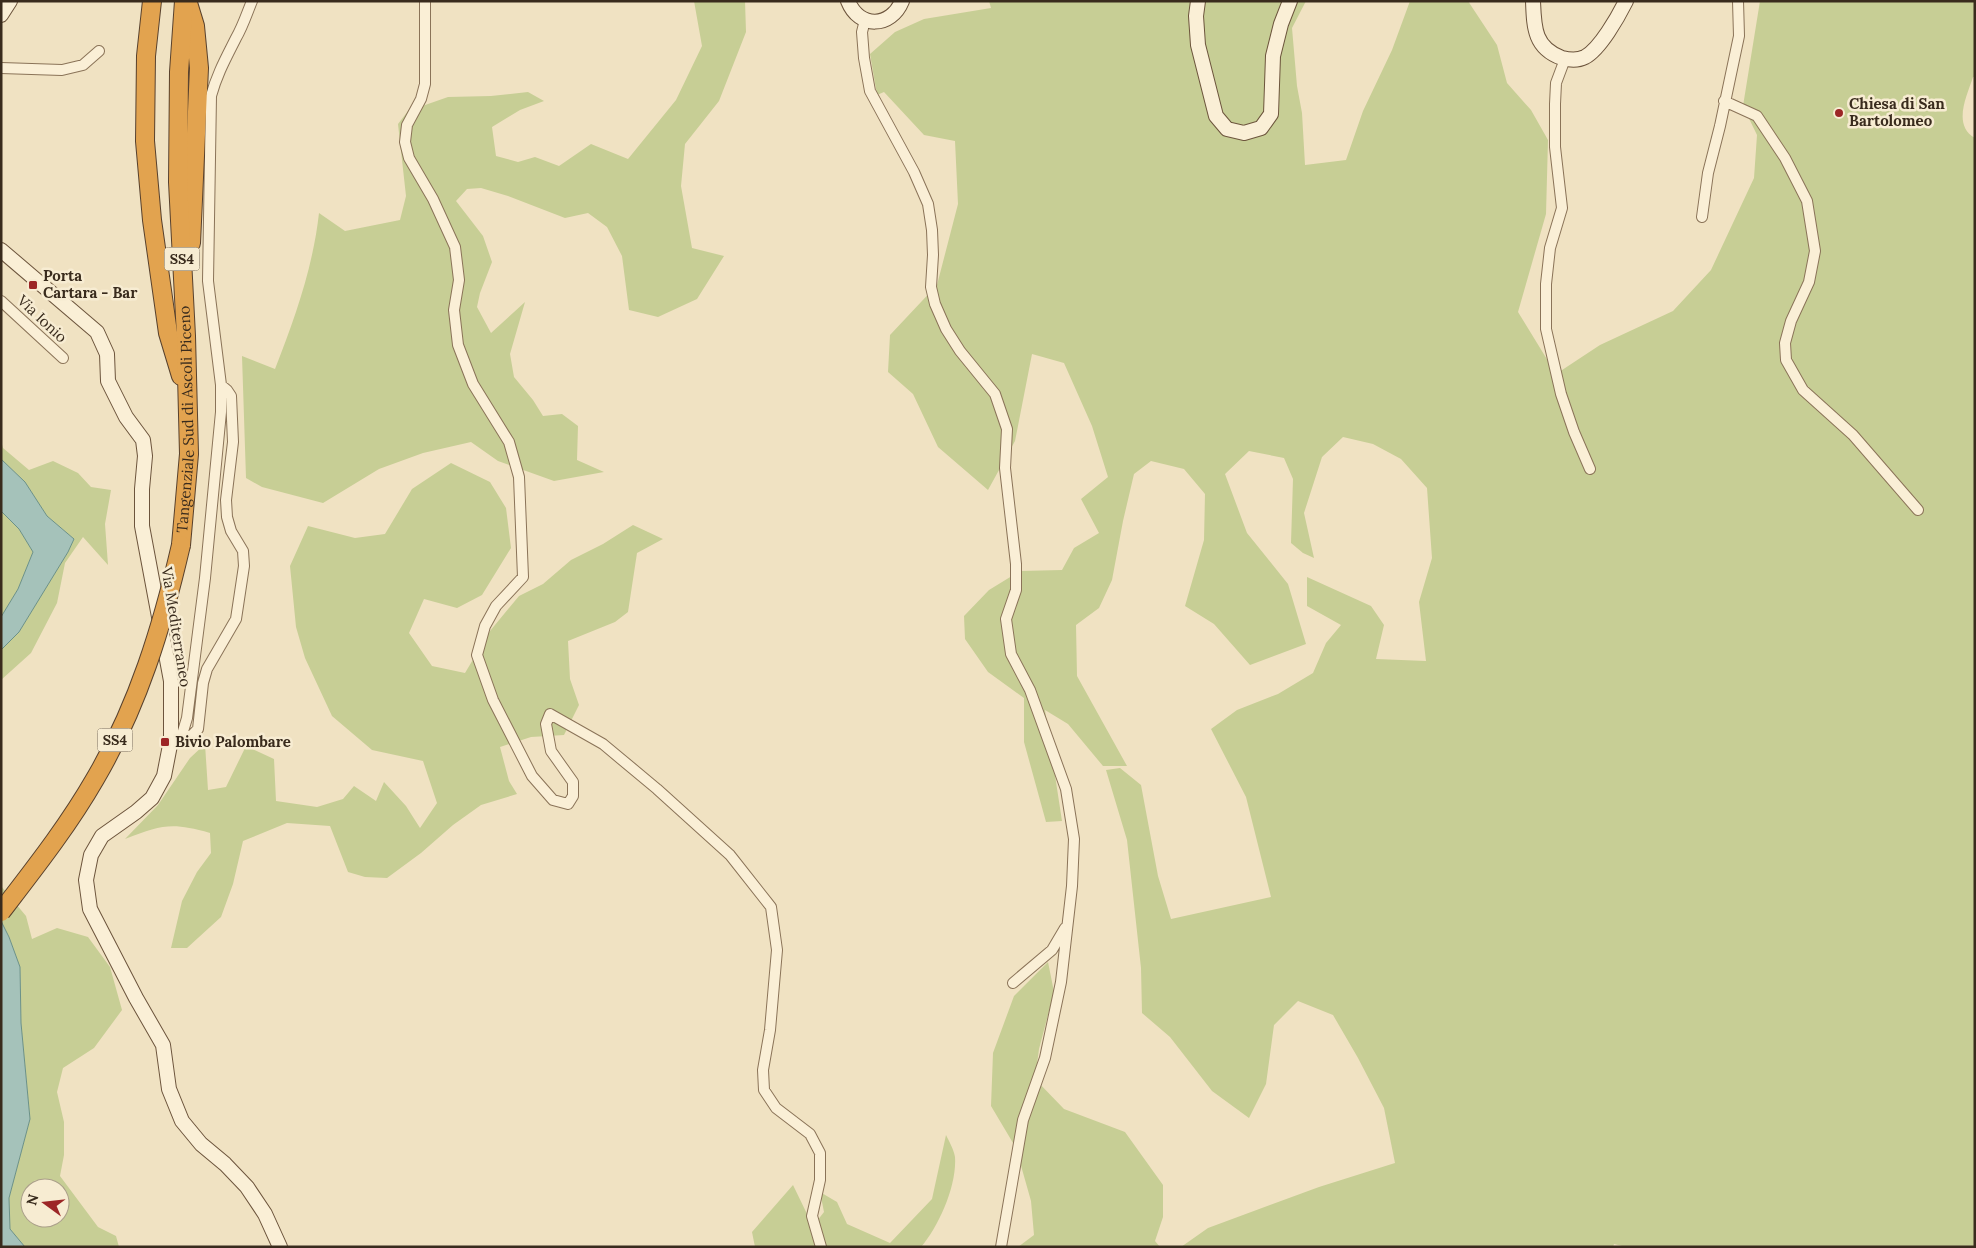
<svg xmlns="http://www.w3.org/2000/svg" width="1976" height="1248" font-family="Lora,serif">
	<rect width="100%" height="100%" fill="#f0e2c2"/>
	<path fill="#c7ce95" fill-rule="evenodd" d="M694,1H745L746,32L719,101L685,144L681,186L692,248L724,256L697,299L658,317L629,310L622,256L607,227L588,213L565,218L508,196L481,188L467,189L456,201L483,236L492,262L480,293L477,307L491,333L525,302L510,354L514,377L533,400L543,416L562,414L578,426L577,460L604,472L554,481L498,461L471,442L423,453L379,469L323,503L262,487L246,478L242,356L275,369C295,318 313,267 319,213L345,231L400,220L406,196L398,124L408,111L448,97L491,96L528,92L544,101L520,110L492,127L496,156L518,162L535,157L559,166L591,144L628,159L676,100L702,46Z
		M989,1H1306L1292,28L1297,86L1302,113L1305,165L1346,160L1363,111L1392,50L1410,1H1468L1497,45L1507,83L1531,110L1548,140L1546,214L1518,312L1556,374L1600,345L1673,311L1711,270L1754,178L1757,135L1743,106L1760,1H1975V77H1973C1967,96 1952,125 1975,138V1247H1626L1614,1244L1613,1247H1181L1208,1228L1319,1187L1395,1163L1384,1108L1358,1058L1333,1015L1298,1001L1274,1025L1266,1084L1249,1118L1212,1091L1170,1037L1142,1013L1141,968L1127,840L1106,770L1120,768L1141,785L1158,876L1171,919L1271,897L1246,797L1211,729L1237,710L1278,694L1313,673L1326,643L1341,625L1307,606V577L1371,606L1384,625L1376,659L1426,661L1419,602L1432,558L1427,488L1401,459L1373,444L1343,437L1322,457L1304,513L1314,558L1303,553L1291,543L1293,479L1284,458L1249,451L1225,474L1247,533L1288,584L1306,644L1250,665L1214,624L1185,606L1204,540L1205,494L1184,469L1151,461L1134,474L1123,521L1112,580L1099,608L1076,625L1077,676L1127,766H1103L1068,724L1045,710L1062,821L1046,822L1024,742V698L988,672L965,639L964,616L989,590L1020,571L1062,570L1074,548L1099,533L1081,499L1108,477L1092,426L1064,363L1032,354L1015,441L988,490L938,447L913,394L888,372L890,335L937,285L958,204L955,141L924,135L884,92L877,95L870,54L895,32L924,19L991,8Z
		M1,441L3,448L29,470L53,461L78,473L91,487L111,490L105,524L108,565L83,537L65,563L57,603L31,653L1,680V650L19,632L68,552L74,539L47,516L25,482L1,459Z
		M451,463L490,482L506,508L511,548L482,595L457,608L424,599L409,633L432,666L465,673L490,631L519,596L543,584L571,560L603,544L633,525L663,539L637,553L628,612L615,622L568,641L570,679L579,705L564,735L531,737L500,747L509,781L517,794L481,805L453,825L421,853L387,878L365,877L348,872L330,826L287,823L243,841L233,884L221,917L187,948H171L182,901L197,872L211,853L210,833C171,822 162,825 125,839L158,805L190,758L205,744L208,790L226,787L246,746L274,759L276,801L317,807L343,799L354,786L376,801L384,782L406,806L420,828L437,803L423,761L372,750L332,716L305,658L296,627L290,566L308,526L355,538L385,534L412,489Z
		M1,511L19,529L33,552L18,589L1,617Z
		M1,886L26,916L32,939L57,928L88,937L110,967L122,1010L94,1048L63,1068L57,1092L64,1122V1155L60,1176L98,1227L116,1236L119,1247H25L10,1229L9,1198L30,1119L21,1023L20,967L9,937L1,921ZM30,1188H60V1218H30Z
		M1048,962L1054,992L1039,1049L1035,1079L1064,1109L1125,1132L1163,1185V1217L1155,1241L1160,1247H1018L1034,1235L1031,1201L1016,1148L991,1106L993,1053L1014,996Z
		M946,1135C949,1141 954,1150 955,1157C957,1185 939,1226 921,1247H755L752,1232L793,1185L808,1216L810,1230L824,1212L820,1192L837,1202L847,1224L890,1243L932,1199Z"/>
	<path fill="#a5c2ba" stroke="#6b9188" d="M1,459L25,482L47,516L74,539L68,552L19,632L1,650V617L18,589L33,552L19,529L1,511Z
		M1,921L9,937L20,967L21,1023L30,1119L9,1198L10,1229L25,1247H1Z"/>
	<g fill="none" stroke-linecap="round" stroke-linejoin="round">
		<defs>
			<path id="street" d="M425,1V84L421,99L407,125L405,142L409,158L433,199L455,247L459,280L454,310L458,345L473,384L509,442L519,477L523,577L496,606L485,626L477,655L493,700L532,776L553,800L568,804L573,796V782L551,751L546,724L550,714L603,744L657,789L730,855L771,907L777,950L770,1030L763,1070L764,1090L776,1108L810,1134L820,1153V1180L812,1216L821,1247
				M865,20L862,32L864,58L870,91L914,172L928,204L932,230L933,255L931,287L935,304L946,329L960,351L995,394L1007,429L1005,468L1016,564V590L1006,619L1011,654L1030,690L1066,789L1074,839L1072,886L1061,982L1045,1058L1023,1120L1001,1247
				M1565,59L1556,83L1555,104V147L1562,208L1550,248L1546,284V329L1561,394L1574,432L1590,469
				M1,68L62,70L83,65L99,51
				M1724,101L1757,116L1785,158L1807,201L1815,251L1809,282L1791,321L1785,343L1786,360L1803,390L1853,435L1918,510
				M1702,217L1708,173L1720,126L1739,36L1738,1
				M1,301L63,358
				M181,738L192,735L198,729L203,683L207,669L236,619L244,566L243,551L231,531L227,517L226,500L233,442L231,396L227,390L221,385
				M171,740L181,738L187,718L205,578L221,412V385L208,281L211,96C217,74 226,58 236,38C243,26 247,13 252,1
				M1013,983L1052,950L1065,928"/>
			<path id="secondary" d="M848,1C859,29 891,28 902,1
				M1198,1L1196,16L1198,45L1216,116L1227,129L1244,133L1261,128L1271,114L1273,56L1281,24L1290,1
				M1533,1C1534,27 1534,48 1562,58C1570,60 1577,61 1585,57C1600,49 1618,17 1626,1
				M1,15L10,1
				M1,250L97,332L107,354L108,381L126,417L143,440L145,456L142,489V526L171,681V740L164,776L152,798L136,812L102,836L91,855L86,880L90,909L136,998L163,1045L169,1089L182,1121L201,1144L225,1164L247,1187L265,1214L280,1247"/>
			<g id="highway">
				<path d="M152,1L146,56L145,141L152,220L168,333L181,376"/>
				<path d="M188,3L195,26L199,68L191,243"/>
				<path id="s1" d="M181,545L189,454L186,336L178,182L179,72L184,1"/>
			</g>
		</defs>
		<use href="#street" stroke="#8a7358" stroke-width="12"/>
		<use href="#secondary" stroke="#6c543c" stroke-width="16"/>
		<use href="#highway" stroke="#58412d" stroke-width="20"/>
		<use href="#street" stroke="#faefd6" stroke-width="10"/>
		<use href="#secondary" stroke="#faefd6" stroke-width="14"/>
		<use href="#highway" stroke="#e2a34f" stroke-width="18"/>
		<defs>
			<path id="highway-bridge" d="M1,912C34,869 68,826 95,779C138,706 162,627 181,545"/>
		</defs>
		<use href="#highway-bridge" stroke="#58412d" stroke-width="20" stroke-linecap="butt"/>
		<use href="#highway-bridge" stroke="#e2a34f" stroke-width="18"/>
	</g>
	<g fill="#9c2626" stroke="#f7ecd2" stroke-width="2">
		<circle cx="1839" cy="113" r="5"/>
		<rect x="28" y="280" width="10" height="10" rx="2.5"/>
		<rect x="160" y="737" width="10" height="10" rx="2.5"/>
	</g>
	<g text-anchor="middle" stroke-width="5" stroke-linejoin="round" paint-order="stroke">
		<g fill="#f7ecd2" stroke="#726553" stroke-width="1">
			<rect x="164.5" y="247.5" width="35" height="23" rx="4"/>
			<rect x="97.5" y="728.5" width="35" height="23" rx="4"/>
		</g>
		<g font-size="14" font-weight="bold" fill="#392b1d">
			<text x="182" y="264">SS4</text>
			<text x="115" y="745">SS4</text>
		</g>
		<g font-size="15" font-weight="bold" fill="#392b1d" stroke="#f7ecd2" text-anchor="start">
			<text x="1849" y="109">Chiesa di San<tspan x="1849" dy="17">Bartolomeo</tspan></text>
			<text x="43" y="281">Porta<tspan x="43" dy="17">Cartara - Bar</tspan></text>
			<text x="175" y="747">Bivio Palombare</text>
		</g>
		<g font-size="15" fill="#392b1d" stroke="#f7ecd2">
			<text transform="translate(42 319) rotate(43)" y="5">Via Ionio</text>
			<text dy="5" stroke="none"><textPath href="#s1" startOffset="126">Tangenziale Sud di Ascoli Piceno</textPath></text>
			<text transform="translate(176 627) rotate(81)" y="5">Via Mediterraneo</text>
		</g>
	</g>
	<rect width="1976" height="1248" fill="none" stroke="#392b1d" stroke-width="5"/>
	<g transform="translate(45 1203) rotate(285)"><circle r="24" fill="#f7ecd2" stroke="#ab9f8a"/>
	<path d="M0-4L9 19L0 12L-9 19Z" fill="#9c2626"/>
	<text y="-8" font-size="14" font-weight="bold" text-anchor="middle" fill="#392b1d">N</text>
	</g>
</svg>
